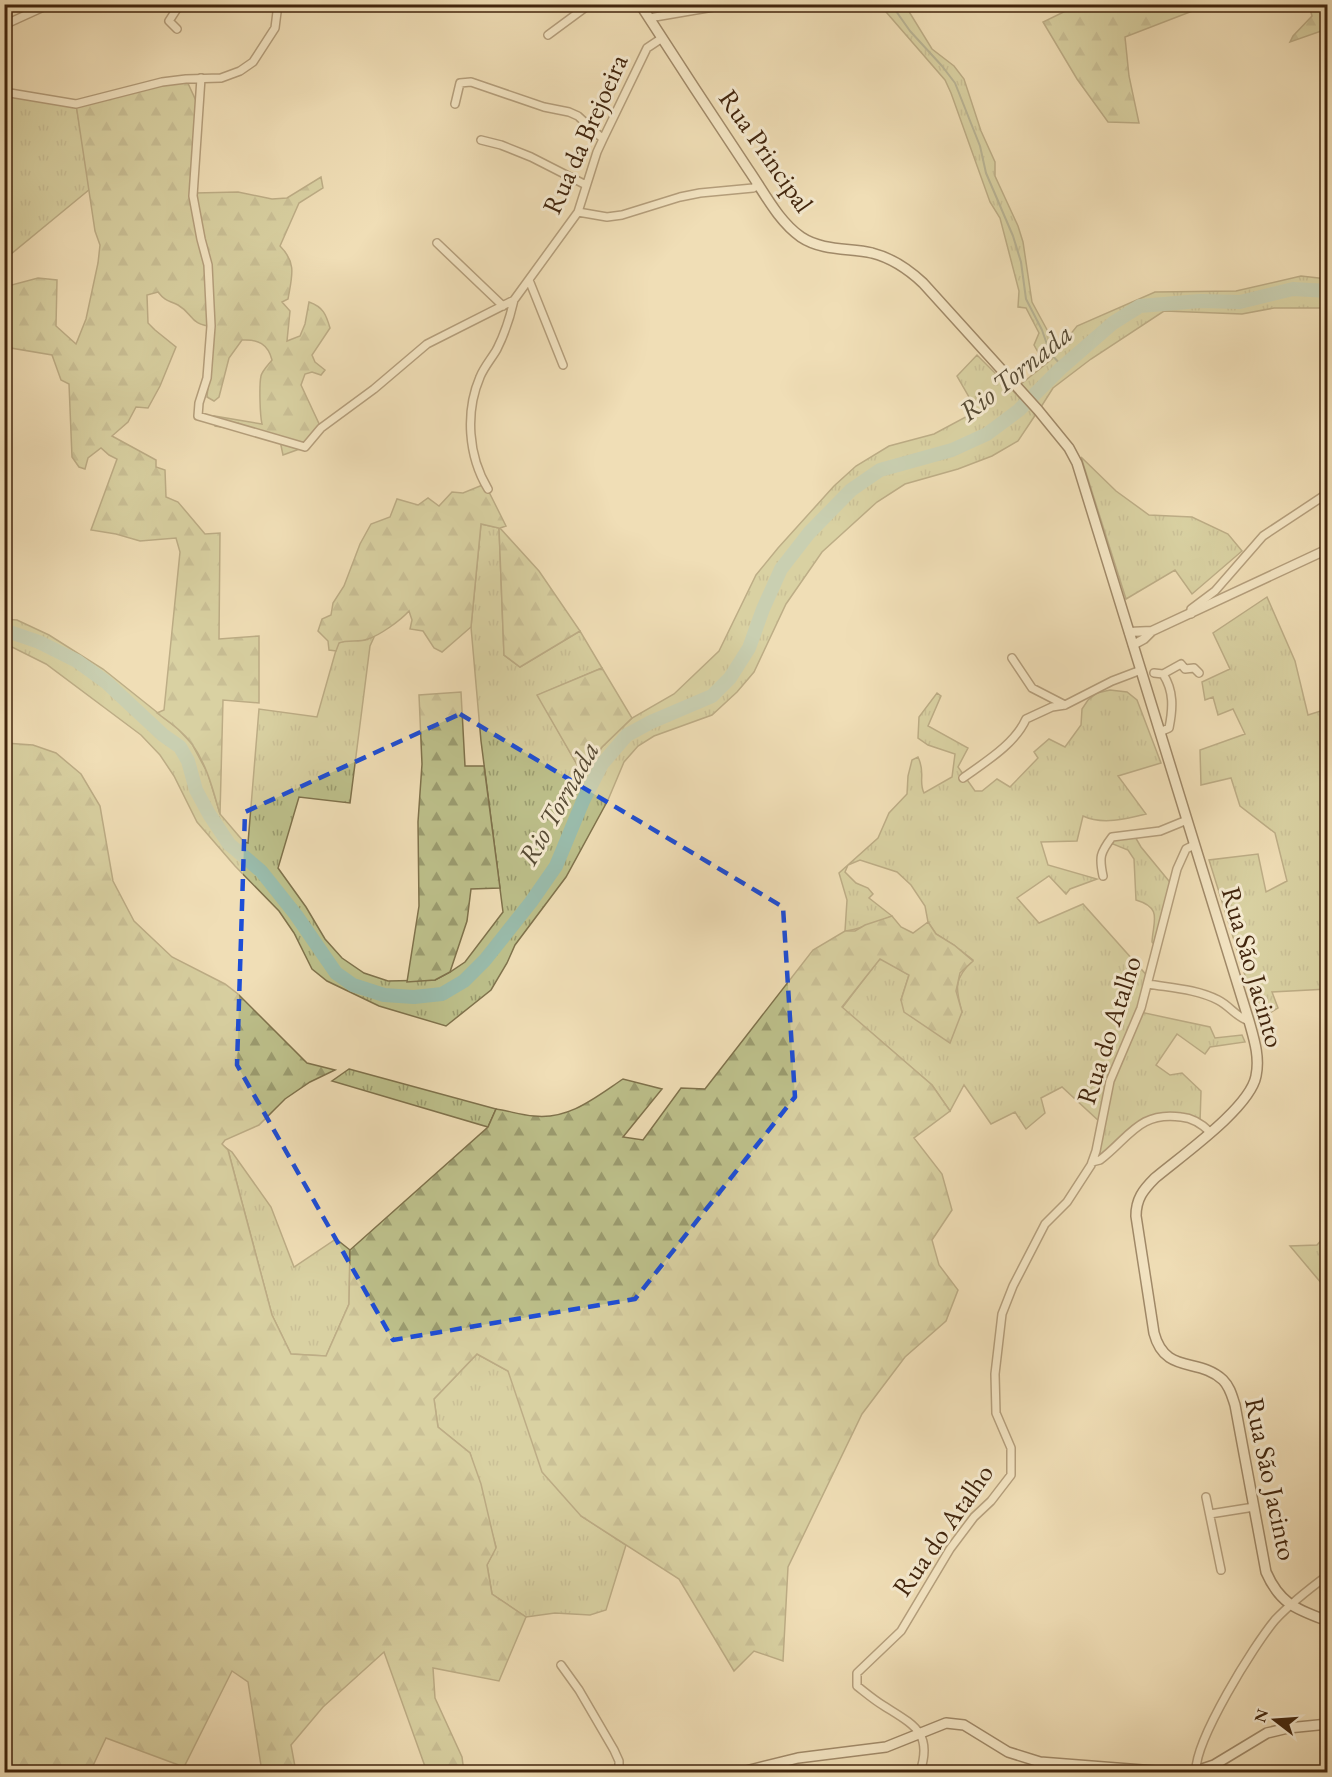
<svg xmlns="http://www.w3.org/2000/svg" width="1332" height="1777" font-family="'EB Garamond',serif">
	<defs>
		<pattern id="grass-tufts" width="24" height="20" patternUnits="userSpaceOnUse" patternTransform="scale(1.5)"><rect width="24" height="20" fill="#bdc08b"/><path d="M3 7l-1-3M5 7V3M7 7l1-3M15 17l-1-3M17 17v-4M19 17l1-3" fill="none" stroke="#9b9c70"/></pattern>
		<pattern id="forest-firs" width="22" height="20" patternUnits="userSpaceOnUse" patternTransform="scale(1.5)"><rect width="22" height="20" fill="#bdc08b"/><path d="M5 1l3.5 6h-7zM16 11l3.5 6h-7z" fill="#9b9c70"/></pattern>
	</defs>
	<rect width="100%" height="100%" fill="#f0deb6"/>
	<filter id="stains"><feTurbulence type="fractalNoise" baseFrequency=".00333" numOctaves="4"/><feColorMatrix values="0 0 0 0 .2 0 0 0 0 .09 0 0 0 0 .02 0 0 0 .5 -.17"/></filter>
	<radialGradient id="worn" r=".72"><stop offset=".6" stop-color="#630" stop-opacity="0"/><stop offset="1" stop-color="#630" stop-opacity=".3"/></radialGradient>
	<path fill="url(#grass-tufts)" stroke="#7f724c" stroke-width="1.5" d="M880,5H905L932,49L954,66L964,79L981,131L995,162V176L1018,226L1023,242L1032,302L1058,350L1077,326L1155,292L1236,291L1301,276L1327,279V308H1274L1242,314L1164,311L1091,359L1053,388L1041,407L1021,384L1052,359L1039,354L1034,345L1039,333L1026,308L1018,307L1019,291L1000,218L990,202L951,93L945,80Z
		M5,93L76,104L90,189L5,259Z
		M977,355L1036,414L1018,441L992,456L958,469L905,484L877,502L822,552L786,604L754,672L737,692L712,715L654,736L638,746L624,762L608,800L566,877L515,945L507,963L491,990L446,1026L379,1006L327,981L312,969L294,933L279,911L235,866L197,822L174,776L160,755L141,735L46,664L12,647L5,646L4,619L17,620L49,635L103,669L178,729L192,744L208,774L220,814L244,842L248,843L259,709L317,717L338,643C352,637 361,644 375,635L370,646L350,803L299,797L278,868L306,907L325,939L342,958L364,973L388,981L435,980L450,972L465,962L503,912L481,741L471,627L481,524L499,528L504,655L520,667L580,631L602,668L538,695L583,775L602,747L632,718L674,694L719,651L756,575L778,548L834,486L856,466L889,446L934,434L977,411L957,376Z
		M1081,457L1116,491L1149,515L1192,517L1228,534L1242,551L1192,594L1175,570L1126,599Z
		M1267,597L1295,661L1308,715L1327,709L1328,989L1272,992L1278,1008L1265,1016L1248,985L1209,860L1258,854L1266,892L1287,881L1275,833L1240,806L1231,778L1201,785L1200,750L1245,734L1233,709L1218,715L1213,697L1205,700L1202,682L1230,669L1213,633Z
		M1110,690L1127,692L1137,700L1161,763L1118,776L1146,814C1126,819 1102,825 1083,816L1077,841L1041,842L1048,865L1097,879L1070,889L1066,894L1049,876L1017,898L1039,923L1083,904L1150,979L1140,1012L1210,1027L1215,1038L1242,1035L1245,1042L1210,1047L1205,1054L1177,1034L1156,1065L1170,1075L1182,1073L1201,1091L1200,1123L1186,1118L1154,1117L1092,1162L1101,1123L1062,1087L1041,1098L1045,1113L1026,1129L1015,1112L991,1124L964,1085L950,1111L932,1085L842,1008L880,958L909,975L901,1000L962,1012C955,987 954,979 973,960L954,945L936,934L928,922L925,906L911,885L897,872L860,860L848,865L845,872L856,883L868,888L873,894L869,898L892,916C884,920 853,931 845,931L847,900L839,873L878,838L889,813L907,794L908,776L912,760L918,757C926,773 918,781 924,793L952,777L955,754L928,745L918,738L919,717L937,693L941,696L928,726L968,748L958,767L975,791H982L997,779L1010,787L1038,758L1034,752L1049,739L1065,747L1081,725L1082,709L1088,700L1097,693Z
		M1134,835L1141,847L1173,886L1158,948L1152,942C1153,921 1163,908 1136,900L1134,859L1128,850L1108,842L1112,837Z
		M349,1069L496,1109L488,1127L332,1081Z
		M222,1145L232,1152L271,1207L294,1267L336,1239L350,1250L349,1304L326,1356L291,1354L272,1315L228,1150Z
		M1327,1234V1297L1322,1284L1290,1246L1317,1245Z
		M477,1354L508,1371L581,1516L626,1545L606,1610L590,1615L555,1613L526,1617L492,1594L487,1565L496,1547L470,1453L438,1427L434,1399Z"/>
	<path fill="url(#forest-firs)" stroke="#7f724c" stroke-width="1.5" d="M1075,5H1208L1125,37L1129,76L1139,123L1108,122L1077,79L1043,22L1076,6Z
		M1309,5H1325L1327,29L1290,42L1293,36L1312,16Z
		M186,79L197,103L195,193L238,192L272,199L287,198L321,177L323,188L299,203L280,246C297,263 292,276 288,299L282,302L290,311L287,341L300,336L305,324L309,302C323,307 326,314 330,328L312,355L315,362L325,370L321,375L312,372L305,374L301,385L321,428L305,447L283,455L279,436L215,426L214,416L262,424C260,416 259,385 261,376C262,371 269,364 272,360C268,344 258,339 242,340L229,358L219,397L214,401L207,397L214,327C188,324 195,315 178,305C168,300 166,302 158,292L147,295L148,323L155,330L176,347L160,386L148,408L136,407L128,422L112,436L156,460V467L165,470L166,497L178,502L205,534L220,533L219,639L259,636V703L223,700L220,814C213,790 207,765 192,744C183,731 169,722 157,713L164,710L180,552L176,538L140,541L116,534L91,530L117,459L109,455L101,448L88,458L85,469L79,467L72,457L69,384L61,380L52,355L5,347L4,287L38,278L57,280L56,326L76,344L86,319L98,263L100,245L95,231L76,104Z
		M485,484L506,526L500,528L539,571L580,631L520,667L504,655L499,528L481,524L471,627L442,652L434,648L423,631L410,629L412,620L409,611C400,621 380,635 368,639C359,643 348,639 339,643L336,651L329,650L328,641L318,631L322,619L331,615L333,603L344,586L360,544L371,524L390,517L397,499L418,505L428,498L439,506L452,492L463,493Z
		M602,668L632,718L602,747L583,775L537,695Z
		M461,692L465,766H484L500,888L471,889L467,921L450,972L435,980L407,982L419,906L418,822L422,764L419,695Z
		M5,743L33,745L56,753L81,774L100,806L113,881L134,921L172,957L225,984L238,994L307,1063L335,1070L310,1082L285,1099L259,1125L225,1140L222,1144L228,1150L272,1315L291,1354L326,1356L349,1304L350,1250L488,1127L496,1109C509,1111 521,1115 534,1116C569,1120 596,1097 623,1079L662,1089L623,1137L643,1140L681,1088L705,1089L813,950L845,931H855L865,925L892,916L901,927L913,933L928,922L936,934L954,945L973,961L960,973L956,991L962,1012L950,1043L904,1012L901,1000L909,975L880,959L842,1007L932,1085L950,1111L914,1138L942,1174L952,1210L932,1240L939,1265L958,1290L946,1321L905,1357L862,1414L788,1567L783,1661L754,1651L734,1671L679,1579L581,1516L542,1472L508,1371L477,1354L434,1399L438,1427L470,1453L481,1484L496,1548L487,1565L492,1594L526,1617L499,1681L433,1668L435,1698L462,1757L464,1772H427L384,1652L323,1707L291,1745L296,1772H262L248,1682L232,1671L184,1767L106,1738L90,1772H5Z"/>
	<g fill="none" stroke-linecap="round" stroke-linejoin="round">
		<path stroke="#76806c" stroke-width="2" d="M891,4L910,31L942,66L955,83L980,146L986,173L1013,236L1021,262L1026,299L1042,330L1050,353L1062,366"/>
		<path stroke="#9abcac" stroke-width="14" d="M4,630L39,642L77,661L106,682L163,735L180,747L188,761L196,790L209,814L229,844L261,871L296,915L336,973L353,985L384,995L414,997L442,994L464,981L485,960L531,902L556,866L583,801L602,764L627,735L651,722L712,696L730,678L749,648L763,609L781,569L809,533L851,490L880,470L952,450L987,434L1019,410L1060,369L1113,323L1140,306L1200,301L1240,302L1293,289L1328,291"/>
		<defs>
			<path id="minor" d="M649,18L731,4
				M4,25L50,4
				M177,29L169,21L180,4
				M548,35L590,4
				M201,78L193,196L201,239L208,265L211,326L207,378L199,403L198,416L305,447L321,428L374,389L427,344L514,300L578,212L597,152L603,139L647,48L662,38
				M4,92L76,104L162,82L186,79L221,78L240,71L253,62L275,28L278,4
				M455,104L460,83L471,82L544,107L569,112L578,116L603,139
				M481,140L501,145L531,157L586,185
				M578,212L607,217L622,215L680,197L700,193L753,188L759,185
				M437,243L503,306
				M529,280L563,365
				M488,489C468,456 465,412 480,377C484,367 492,358 497,349C505,333 510,318 514,300
				M1191,614V609L1215,591L1263,536L1328,493
				M1012,658L1032,688L1065,705
				M1154,673L1163,674C1174,691 1173,708 1169,728L1160,732
				M1163,674L1181,664L1185,669L1194,668L1199,673
				M963,778C985,762 1015,744 1026,719L1052,707L1065,705L1112,681L1141,670
				M1103,876C1099,857 1100,853 1112,837L1160,831L1187,820
				M1148,984C1172,988 1196,989 1218,1000C1230,1006 1236,1017 1249,1021
				M1092,1162L1100,1160C1129,1138 1139,1111 1181,1117C1192,1118 1202,1124 1210,1132
				M1206,1497L1221,1570
				M1210,1514L1254,1507
				M561,1665L579,1690L614,1750L619,1761V1772
				M1196,1771C1195,1740 1254,1645 1275,1620C1291,1603 1309,1589 1328,1575
				M920,1772C933,1733 914,1725 884,1706C874,1700 866,1693 857,1686V1673L901,1631L950,1549L974,1517L991,1501L1011,1475V1448L996,1413L995,1374L1002,1314L1013,1286L1045,1224L1067,1202L1091,1165L1096,1151L1110,1081L1141,1008L1177,869L1186,849L1194,845"/>
			<path id="tertiary" d="M1129,632L1152,631
				M1133,645L1144,639L1152,631L1328,549"/>
			<path id="secondary" d="M640,4C676,60 712,115 748,169C764,192 778,221 801,237C822,251 849,248 872,253C892,258 908,269 923,283L1038,410L1069,448L1077,463L1249,1021C1254,1039 1260,1057 1256,1076C1250,1108 1181,1156 1155,1178C1143,1190 1136,1199 1136,1216L1154,1333C1165,1375 1199,1357 1223,1380C1230,1387 1232,1396 1235,1405L1266,1572C1280,1604 1296,1609 1328,1621
				M742,1772L798,1758L886,1747L946,1723L964,1725L1008,1752L1040,1762L1168,1772L1196,1771L1214,1765L1267,1733L1288,1728L1328,1724"/>
		</defs>
		<use href="#minor" stroke="#6d5337" stroke-width="10"/>
		<use href="#tertiary" stroke="#6d5337" stroke-width="11"/>
		<use href="#secondary" stroke="#41250d" stroke-width="12"/>
		<use href="#minor" stroke="#f5ead0" stroke-width="7"/>
		<use href="#tertiary" stroke="#f5ead0" stroke-width="8"/>
		<use href="#secondary" stroke="#f5ead0" stroke-width="9"/>
	</g>
	<path d="M0 0H1332V1777H0ZM460,714L783,907L795,1097L635,1299L393,1340L237,1065L245,812Z" fill="#f0deb6" fill-opacity=".55" fill-rule="evenodd"/>
	<path fill="none" stroke="#1d4ed8" stroke-width="4.5" stroke-dasharray="12 8" stroke-linejoin="round" d="M460,714L783,907L795,1097L635,1299L393,1340L237,1065L245,812Z"/>
	<g text-anchor="middle" stroke-width="6" stroke-linejoin="round" paint-order="stroke">
		<g font-size="27" fill="#41250d" stroke="#f5ead0">
			<text transform="translate(585 134) rotate(-66)" y="9">Rua da Brejoeira</text>
			<text transform="translate(766 151) rotate(55)" y="9">Rua Principal</text>
			<text transform="translate(1253 967) rotate(74)" y="9">Rua São Jacinto</text>
			<text transform="translate(1109 1030) rotate(-72)" y="9">Rua do Atalho</text>
			<text transform="translate(1271 1479) rotate(78)" y="9">Rua São Jacinto</text>
			<text transform="translate(943 1530) rotate(-55)" y="9">Rua do Atalho</text>
		</g>
		<g font-size="28" font-style="italic" fill="#574b35" stroke="#f5ead0">
			<text transform="translate(1015 372) rotate(-39)" y="10">Rio Tornada</text>
			<text transform="translate(558 803) rotate(-61)" y="10">Rio Tornada</text>
		</g>
	</g>
	<rect width="1332" height="1777" fill="none" stroke="#f0deb6" stroke-width="24"/>
	<rect x="6" y="6" width="1320" height="1765" fill="none" stroke="#41250d" stroke-width="3"/>
	<rect x="12" y="12" width="1308" height="1753" fill="none" stroke="#41250d" stroke-width="1.5"/>
	<g transform="translate(1275 1720) rotate(287)" stroke="#f5ead0" stroke-width="4.5" paint-order="stroke">
	<path d="M0-4.5L10 22L0 15L-10 22Z" fill="#41250d"/>
	<text y="-9" font-size="16" font-weight="bold" text-anchor="middle" fill="#41250d">N</text>
	</g>
	<rect width="100%" height="100%" filter="url(#stains)"/>
	<rect width="100%" height="100%" fill="url(#worn)"/>
</svg>
